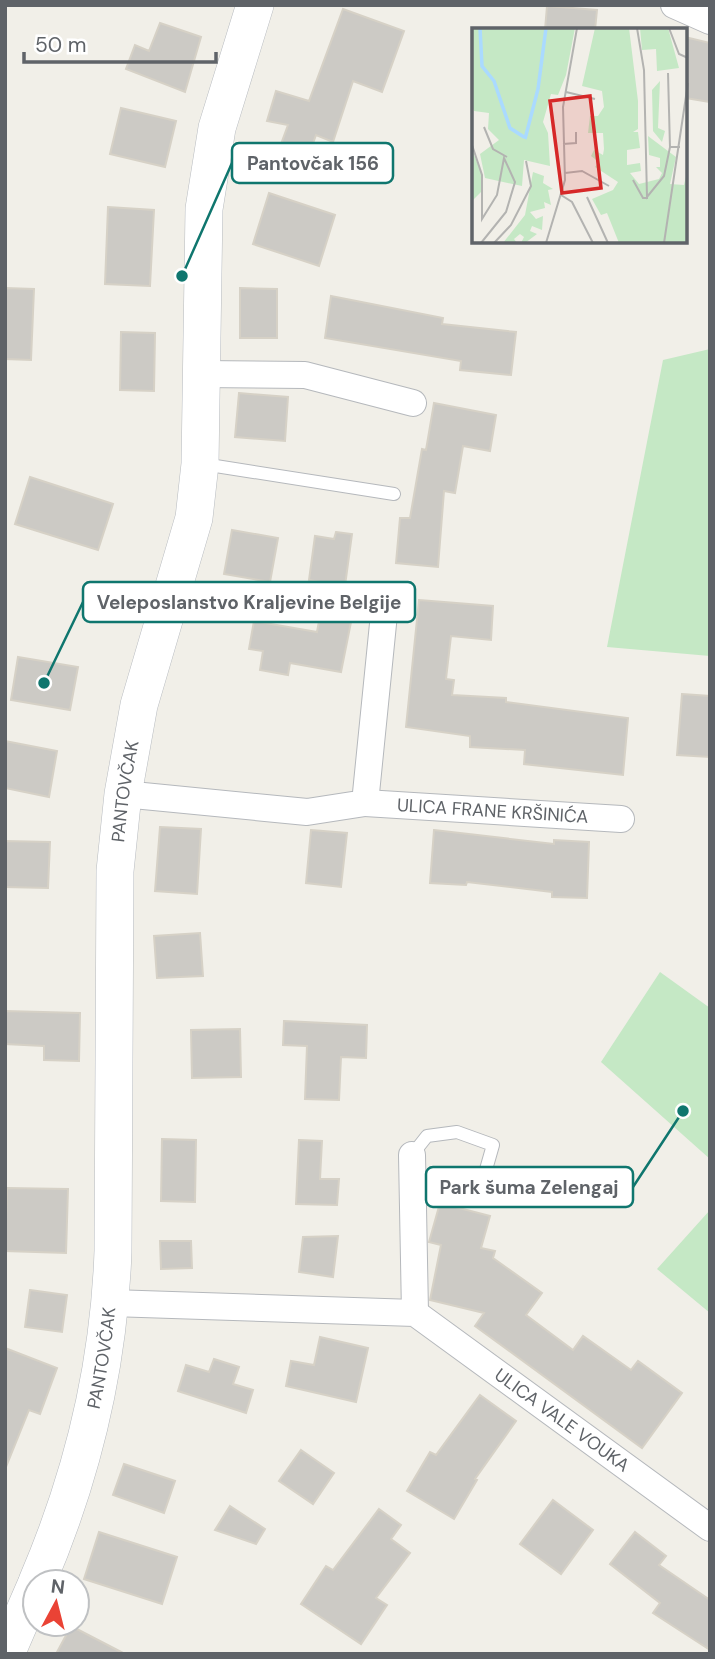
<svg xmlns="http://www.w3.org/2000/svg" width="715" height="1659" font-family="'DM Sans',sans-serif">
	<rect width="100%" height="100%" fill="#f1efe8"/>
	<path fill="#c5e8c5" d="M710,349V656L607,647L663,360Z
		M660,972L710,1008V1159L601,1062Z
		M710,1210V1313L657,1269Z"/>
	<path fill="#cccac5" stroke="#d6d1c6" stroke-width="2" d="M547,6L597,10L595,30H545Z
		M343,9L404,31L382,92L353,81L333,142L316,135L305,166L277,155L288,125L267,121L276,91L309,101Z
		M160,23L201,37L185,92L126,69L135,45L149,51Z
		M685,37L710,43V102L685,98Z
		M121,108L176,121L165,167L110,154Z
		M269,193L335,215L319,266L253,244Z
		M108,207L154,210L150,286L105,284Z
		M5,288L34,289L31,360L5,359Z
		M240,288L277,289V338H240Z
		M331,296L443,318L442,324L516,332L511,375L460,370L461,361L325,338Z
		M121,332L155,333L154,391L120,390Z
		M239,393L288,397L285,441L235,437Z
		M434,403L496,415L490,451L463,446L455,493L444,491L438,567L396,563L400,518H410L422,449L426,450Z
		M30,477L113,504L98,550L15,524Z
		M232,530L278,538L270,582L224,574Z
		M336,532L352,534L341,615L352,617L341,672L290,663L288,675L260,670L263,651L249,649L254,621L317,632L326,583L309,580L315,536L334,539Z
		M419,600L493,606L491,640L451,636L446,679L454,680L452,695L506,698V702L628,718L623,775L524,764L525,750L470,747V736L406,727Z
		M18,657L78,667L70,710L11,700Z
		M682,694L710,696V757L677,755Z
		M5,741L57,751L49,797L5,788Z
		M160,827L201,829L197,894L155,891Z
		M311,830L347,833L341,887L306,883Z
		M434,830L554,844V840L589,842L587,898L552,897V892L467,882L466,885L430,883Z
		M5,841L50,842L48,888L5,887Z
		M200,933L203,976L157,978L154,936Z
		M5,1011L80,1013L79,1061L44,1060V1046L5,1044Z
		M284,1021L367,1025L366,1058L341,1057L339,1100L305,1099L307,1046L283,1045Z
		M240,1029L241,1077L192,1078L191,1030Z
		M162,1139L196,1140L195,1202L161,1201Z
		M299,1140L322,1141L320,1179H339L337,1205L296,1204Z
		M7,1188L68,1189L66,1253L5,1251Z
		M440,1203L490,1216L481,1248L495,1251L493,1258L542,1293L526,1315L573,1350L583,1336L631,1370L638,1361L682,1393L642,1448L475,1326L484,1313L430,1300L441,1245L429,1242Z
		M338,1236L333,1277L299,1272L303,1237Z
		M160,1241H191L192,1268L161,1269Z
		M30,1290L67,1295L62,1332L25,1327Z
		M320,1337L368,1348L356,1402L286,1386L291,1361L314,1365Z
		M5,1348L57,1368L40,1414L29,1410L6,1467Z
		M214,1359L239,1367L233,1384L253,1390L246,1413L178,1391L186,1365L209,1372Z
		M480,1395L516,1421L475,1479L477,1480L454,1519L407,1491L430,1452L436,1455Z
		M301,1450L334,1473L313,1504L279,1481Z
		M124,1464L175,1481L164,1513L113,1495Z
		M553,1500L593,1530L561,1574L520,1544Z
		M230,1506L265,1529L256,1544L215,1530Z
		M379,1509L401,1525L391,1539L410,1553L376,1598L387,1605L361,1644L301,1604L326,1566L333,1570Z
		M99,1532L177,1557L162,1604L84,1579Z
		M635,1532L666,1556L659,1565L710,1600V1650L653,1613L660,1603L610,1564Z
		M71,1626L125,1654H56Z"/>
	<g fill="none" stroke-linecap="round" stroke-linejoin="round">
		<defs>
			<path id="lane" d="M203,464L394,494
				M412,1155L427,1136L457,1132L493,1145L477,1201"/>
			<g id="street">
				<path d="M674,5L710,21"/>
				<path d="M200,374L305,375L413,403"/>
				<path d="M123,794L307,812L365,803L385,604"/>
				<path id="s1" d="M365,803L621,819"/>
				<path d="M412,1155L415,1313"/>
				<path id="s2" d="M111,1303L415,1313L710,1528"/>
			</g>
			<g id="secondary">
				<path id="s3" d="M37,1582C83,1475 109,1367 113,1251L115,871L123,794L139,705L194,518L200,464L204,209L217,128L255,5"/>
				<path d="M6,1654L35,1587"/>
			</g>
		</defs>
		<use href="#lane" stroke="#b5b8bc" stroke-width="14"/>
		<use href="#street" stroke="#b5b8bc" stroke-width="28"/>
		<use href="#secondary" stroke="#b6babf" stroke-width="38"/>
		<use href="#lane" stroke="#fff" stroke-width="12"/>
		<use href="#street" stroke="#fff" stroke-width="26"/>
		<use href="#secondary" stroke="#fff" stroke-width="37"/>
	</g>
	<g text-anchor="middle" stroke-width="7" stroke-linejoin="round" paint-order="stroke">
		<g font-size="18" fill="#5f6368" stroke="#fff">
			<text dy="6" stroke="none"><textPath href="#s3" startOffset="802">PANTOVČAK</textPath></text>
			<text dy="6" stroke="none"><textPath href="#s1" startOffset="128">ULICA FRANE KRŠINIĆA</textPath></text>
			<text dy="6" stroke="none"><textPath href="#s3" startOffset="234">PANTOVČAK</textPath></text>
			<text dy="6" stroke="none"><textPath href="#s2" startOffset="486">ULICA VALE VOUKA</textPath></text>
		</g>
	</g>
	<g transform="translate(472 28)">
		<rect width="215" height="215" fill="#f1efe8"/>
		<path d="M0,0H103L94,47L86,67L79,66L71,94L76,105L78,138L52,132L50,158L13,150L8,126L27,112L16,101L17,85L2,83L0,78ZM123,0H157L166,73V101L161,104H166L168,120L155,122V137L168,135L169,143L158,145L167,156L187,151L190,145L184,139H188V130L177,127L176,108L204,129L198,156L212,157L215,144V215H147L135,185L129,187L120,171L141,162L146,154L123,139L127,134L119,128L122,122L131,127L132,121L131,105H116L118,88H126L132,79L130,63L110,58ZM168,0H196L207,40L185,43L184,21L170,22ZM188,53L186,100L193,103L190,114L181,103L180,62ZM0,122L10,146L9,164L0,173ZM61,144L72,148L71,155L81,161L76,162L79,177L72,174L73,180L58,184L64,191L71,188L70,202L60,198L58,203L65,206L53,215H49L52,209L48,206L42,211L45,215H31L53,187Z" fill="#c5e8c5"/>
		<path fill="none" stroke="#aadaff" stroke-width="3.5" d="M8,0L10,38L22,53L38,100L52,109M53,111L66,61L74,0"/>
		<path fill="none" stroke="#b3b3b1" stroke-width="2" d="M165,0L172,42L175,169L192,148L198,119H208M197,0L207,26L216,30M196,45L198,120M94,64L123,71M12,99L21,121L35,129M91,116L104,115V104M0,117L10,147V191L25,167L32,130L43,154L34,184L9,215M93,145L110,143L137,158M161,152L171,170H176M89,167L100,174L121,215M115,169L136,215M22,215L39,197L59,158L54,133M74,215L93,152L91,79L105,0M192,215L216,55"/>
		<path fill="#d62828" fill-opacity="0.15" stroke="#d62828" stroke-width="3.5" d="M118,68L129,160L90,165L78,73Z"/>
		<rect width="215" height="215" fill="none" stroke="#5f6368" stroke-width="3.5"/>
	</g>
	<path fill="none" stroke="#0f766e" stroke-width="2.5" d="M182 276L232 163M44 683L83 602M683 1111L633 1187"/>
	<g fill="#0f766e" stroke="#fff" stroke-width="2.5">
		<circle cx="182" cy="276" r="7"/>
		<circle cx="44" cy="683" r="7"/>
		<circle cx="683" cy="1111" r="7"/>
	</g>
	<g fill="#fff" stroke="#0f766e" stroke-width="2.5">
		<rect x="232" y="143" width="161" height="40" rx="7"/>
		<rect x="83" y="582" width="332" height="40" rx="7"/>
		<rect x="426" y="1167" width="207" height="40" rx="7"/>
	</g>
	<g font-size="19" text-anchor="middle" font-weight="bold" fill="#5f6368">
		<text x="313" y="170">Pantovčak 156</text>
		<text x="249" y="609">Veleposlanstvo Kraljevine Belgije</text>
		<text x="529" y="1194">Park šuma Zelengaj</text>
	</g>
	<rect width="715" height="1659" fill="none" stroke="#5f6368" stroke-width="14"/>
	<g transform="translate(56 1603) rotate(7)"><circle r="33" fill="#ffffff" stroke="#bfc1c3" stroke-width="2"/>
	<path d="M0-5L12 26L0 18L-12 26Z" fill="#ea4335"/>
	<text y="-10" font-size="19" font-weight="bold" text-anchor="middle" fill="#5f6368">N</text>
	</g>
	<path d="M24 52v10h192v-10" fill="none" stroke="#5f6368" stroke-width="3.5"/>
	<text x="35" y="52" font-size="21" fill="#5f6368" stroke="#ffffff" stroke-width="5" paint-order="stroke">50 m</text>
</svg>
